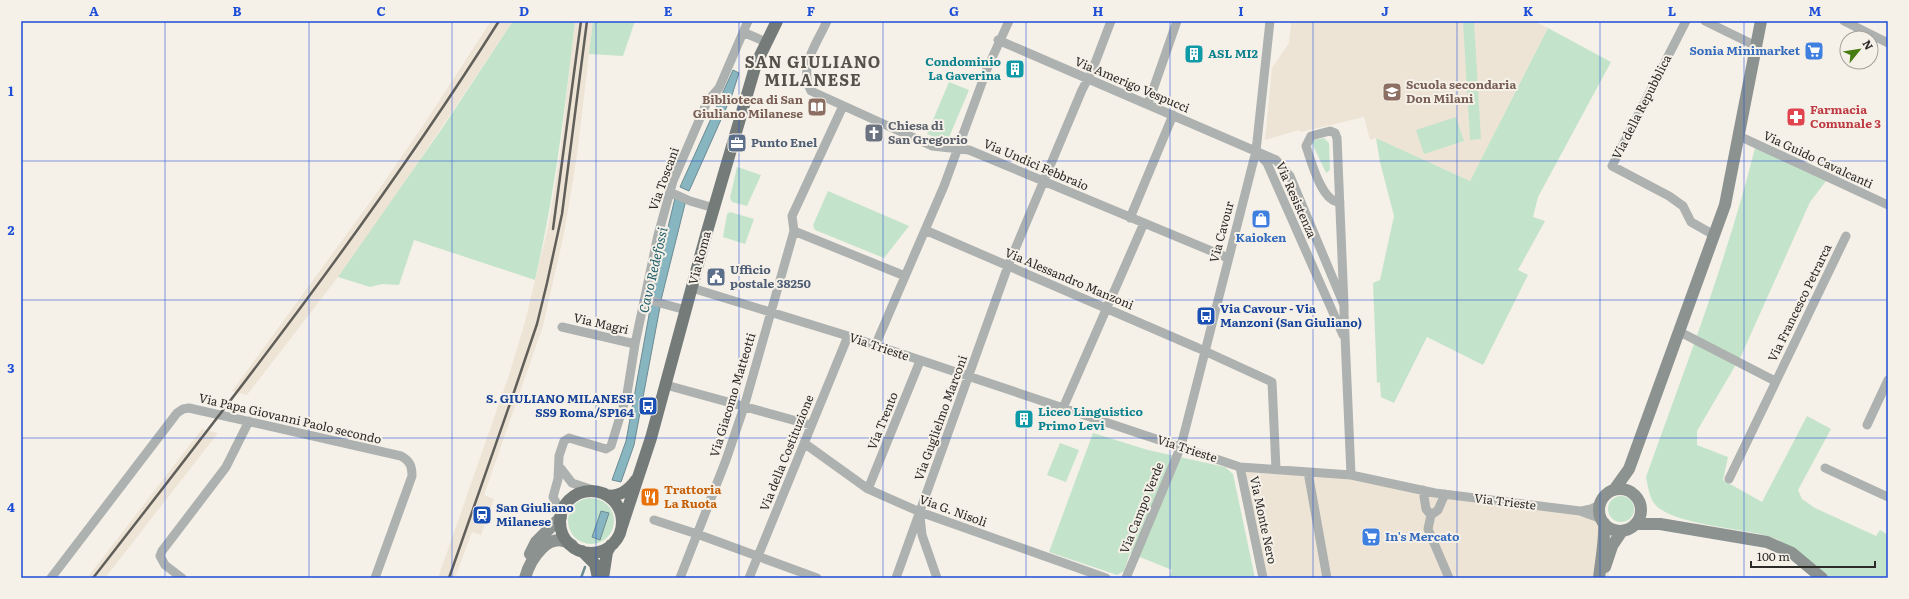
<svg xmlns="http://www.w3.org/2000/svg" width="1909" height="599" font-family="Literata,serif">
	<rect width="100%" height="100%" fill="#f5f0e8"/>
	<path fill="#eee4d6" d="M491,21H513L392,201L338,277L247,395L232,391L376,194L428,118Z
		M575,21H593L577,155L565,229L543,326L484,495L494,499L481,535L472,532L455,578H438L509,375L525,322L548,227L560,154Z
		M1288,21H1534L1548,28L1470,181L1376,138L1370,140L1364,117L1301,132L1299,130L1265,140L1272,68L1289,43L1291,24Z
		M202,429L218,433L105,578H87Z
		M1243,469L1351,478L1579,514L1600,522L1609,532L1623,535L1610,564L1608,578H1265Z"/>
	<path fill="#c3e4ca" d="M513,21H575C565,108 555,194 535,280L414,240L399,285L382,284L370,287L338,277L443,127Z
		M593,21H635L623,56L589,54Z
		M1463,21H1474L1481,139L1470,140Z
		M1548,28L1611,62L1538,197L1533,217L1545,221L1518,270L1528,275L1483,365L1427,337L1394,403L1381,397L1380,382L1377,383L1373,283L1380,280L1394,216L1380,162L1376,138L1470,181Z
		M949,82L969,90L947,142L927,134Z
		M1456,117L1464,141L1424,154L1416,130Z
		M1324,138L1329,143L1330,170L1326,173L1312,143L1314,140Z
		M1755,148L1826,181L1810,202L1741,356L1697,431V445L1728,457L1723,480L1762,502L1807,416L1831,429L1798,490L1802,499L1815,508L1876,536L1880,530L1888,535V578H1827C1810,562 1793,544 1771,537C1745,528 1669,525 1654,503C1649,496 1648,486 1646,477C1685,368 1727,260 1755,148Z
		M737,167L761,175L747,206L732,202L730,198Z
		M828,191L909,226L884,258L815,230L813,225Z
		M730,212L754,219L745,244L723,237L727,214Z
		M1093,433L1148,450L1225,467L1233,474L1255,578H1169L1172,570L1130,553L1124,571L1117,575L1049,552Z
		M1060,443L1079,450L1066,482L1047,475Z
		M1608 509a13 13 0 1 1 26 0a13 13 0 1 1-26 0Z
		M568 521a23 23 0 1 1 46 0a23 23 0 1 1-46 0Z"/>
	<path fill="#87b5c0" stroke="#6c8c92" d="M733,70L739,73L732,95L694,180L689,191L680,187Z
		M675,198L682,200L685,204L661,300L651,298Z
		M649,302L660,307L634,445L621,482L612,480L626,441L649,315Z
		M601,511L609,513L600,540L592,537Z"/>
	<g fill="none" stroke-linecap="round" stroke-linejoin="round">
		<path stroke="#6c8c92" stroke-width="2.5" d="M581,578L585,567"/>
		<path stroke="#adb1af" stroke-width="9" d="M827,21C817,44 798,66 811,91L932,146L969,150L1228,258
			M1686,21L1612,166L1669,196L1683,206L1691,222L1714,235
			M1705,21L1756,46
			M1844,21L1888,43
			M743,32L766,42
			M998,40L1276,160L1290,176L1344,305
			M1148,104L1177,21
			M1739,136L1888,205
			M1258,153L1267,163L1343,335
			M670,192L690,201L714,208
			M1340,202C1322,203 1311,161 1306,146L1311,136L1330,131L1335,133L1337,138C1339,194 1342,249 1344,305V313L1351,475
			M1130,218L1173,115
			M925,230L1198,348L1272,382L1276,469
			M794,231L905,276
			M692,288L848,336L1240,467L1351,475L1435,493L1580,511L1602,519
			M645,299L686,310
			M562,327L635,344
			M1680,332L1775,381
			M875,346L944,186L987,69L1009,21
			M666,385L811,425
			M1063,408L1144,223
			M1867,425L1888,380
			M804,443L868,489L920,512L1106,578
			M559,466L572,483L599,492
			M1240,467L1263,578
			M1825,468L1888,497
			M1308,472L1327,578
			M1729,479L1846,236
			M868,489L920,361
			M1423,490L1426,509L1431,515
			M1582,511L1591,509L1601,504
			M562,513L553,497L558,479L559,456L564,441L569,438L606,449L611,446L627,394L635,344L658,235L673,181L707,102L719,88L748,21
			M1431,515L1428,529L1449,578
			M1431,515L1438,510L1445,494
			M920,516L922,535L937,578
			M654,520L697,534L817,578
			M51,578L177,413L183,409L189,408L401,456C410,461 412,466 412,476L375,578
			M182,578L165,565L160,556L162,551L226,467L249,421
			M680,578L726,460L744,407L794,231L792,216L843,106
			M749,578L848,336
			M896,578L1008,266L1082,90L1092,71L1111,21
			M1126,578L1181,446L1256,151L1270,21"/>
		<path stroke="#8b9290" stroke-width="12" d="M1599 510a21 21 0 1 1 42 0a21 21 0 1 1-42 0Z
			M1614,490L1629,469L1725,205L1761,21
			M1636,524H1660L1767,542L1792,553L1822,578
			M530,554L536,542L561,517
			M1605,567L1612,546L1622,531
			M525,578C530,560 549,528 572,545
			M1599,578C1601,560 1605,541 1604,523"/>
		<path stroke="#747b79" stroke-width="12" d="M560 522a31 31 0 1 1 62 0a31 31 0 1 1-62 0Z
			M606,495C618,498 629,490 636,480
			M622,526L651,438L706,235L756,64L777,21
			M582,551L595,564L598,578
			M603,578L607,552L611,545"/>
		<path stroke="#615f5a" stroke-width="2.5" d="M553,229L581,21
			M93,578C234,397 376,216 499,21
			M449,578L514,392L537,324L547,283L562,214L587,21"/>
	</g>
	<path fill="none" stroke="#1d4ed8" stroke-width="1" stroke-opacity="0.55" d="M165,21V578M309,21V578M452,21V578M596,21V578M739,21V578M883,21V578M1026,21V578M1170,21V578M1313,21V578M1457,21V578M1600,21V578M1744,21V578M21,161H1888M21,300H1888M21,438H1888"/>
	<defs>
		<symbol id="supermarket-square" viewBox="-11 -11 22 22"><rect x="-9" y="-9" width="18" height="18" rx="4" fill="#3f7fe0" stroke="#f5f0e8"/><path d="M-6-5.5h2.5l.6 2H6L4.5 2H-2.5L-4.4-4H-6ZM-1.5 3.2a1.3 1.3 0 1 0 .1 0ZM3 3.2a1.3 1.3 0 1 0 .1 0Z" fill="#fff"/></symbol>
		<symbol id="building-square" viewBox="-11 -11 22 22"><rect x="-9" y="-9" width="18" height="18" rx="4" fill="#0f9aa8" stroke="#f5f0e8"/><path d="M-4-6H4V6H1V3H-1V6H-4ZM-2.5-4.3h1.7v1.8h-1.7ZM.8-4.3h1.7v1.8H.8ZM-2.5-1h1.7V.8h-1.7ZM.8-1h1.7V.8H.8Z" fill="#fff"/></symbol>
		<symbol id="school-square" viewBox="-11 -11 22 22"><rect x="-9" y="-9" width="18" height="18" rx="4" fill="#8d6e63" stroke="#f5f0e8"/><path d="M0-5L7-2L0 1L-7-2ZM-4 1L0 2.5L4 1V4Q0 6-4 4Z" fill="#fff"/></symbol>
		<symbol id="library-square" viewBox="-11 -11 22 22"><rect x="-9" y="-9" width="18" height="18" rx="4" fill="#8d6e63" stroke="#f5f0e8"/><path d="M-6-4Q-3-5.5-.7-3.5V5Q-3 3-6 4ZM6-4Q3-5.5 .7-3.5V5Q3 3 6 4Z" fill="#fff"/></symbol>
		<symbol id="pharmacy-square" viewBox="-11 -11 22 22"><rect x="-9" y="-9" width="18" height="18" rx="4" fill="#e0444e" stroke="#f5f0e8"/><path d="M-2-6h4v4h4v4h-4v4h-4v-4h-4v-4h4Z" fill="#fff"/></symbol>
		<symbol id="church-square" viewBox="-11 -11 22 22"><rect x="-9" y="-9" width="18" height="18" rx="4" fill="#6b7280" stroke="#f5f0e8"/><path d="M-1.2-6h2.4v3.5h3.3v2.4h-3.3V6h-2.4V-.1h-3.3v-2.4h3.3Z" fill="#fff"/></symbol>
		<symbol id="office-square" viewBox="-11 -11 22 22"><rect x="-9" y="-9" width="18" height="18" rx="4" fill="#5c6f8a" stroke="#f5f0e8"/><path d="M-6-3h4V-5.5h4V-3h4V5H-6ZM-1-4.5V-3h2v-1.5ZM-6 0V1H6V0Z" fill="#fff"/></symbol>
		<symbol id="shop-square" viewBox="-11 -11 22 22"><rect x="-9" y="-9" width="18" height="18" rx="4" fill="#3f7fe0" stroke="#f5f0e8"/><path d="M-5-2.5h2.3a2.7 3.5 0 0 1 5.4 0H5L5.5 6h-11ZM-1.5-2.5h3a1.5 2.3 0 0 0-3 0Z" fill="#fff"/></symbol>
		<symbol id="civic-square" viewBox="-11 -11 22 22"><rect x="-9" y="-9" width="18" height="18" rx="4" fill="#5c6f8a" stroke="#f5f0e8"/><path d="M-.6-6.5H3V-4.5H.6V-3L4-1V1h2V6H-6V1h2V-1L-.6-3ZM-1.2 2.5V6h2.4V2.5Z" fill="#fff"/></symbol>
		<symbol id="bus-square" viewBox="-11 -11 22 22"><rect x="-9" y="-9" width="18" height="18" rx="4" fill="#1a4fb4" stroke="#f5f0e8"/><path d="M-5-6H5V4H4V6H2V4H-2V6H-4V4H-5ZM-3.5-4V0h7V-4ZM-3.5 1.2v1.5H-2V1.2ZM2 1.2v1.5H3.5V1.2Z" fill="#fff"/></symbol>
		<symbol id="restaurant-square" viewBox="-11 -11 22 22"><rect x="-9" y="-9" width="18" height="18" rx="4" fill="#e8710a" stroke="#f5f0e8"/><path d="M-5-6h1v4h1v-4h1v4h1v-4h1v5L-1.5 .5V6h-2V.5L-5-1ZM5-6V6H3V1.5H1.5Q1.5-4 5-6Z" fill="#fff"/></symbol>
		<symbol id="station-square" viewBox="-11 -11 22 22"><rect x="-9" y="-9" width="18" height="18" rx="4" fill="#1a4fb4" stroke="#f5f0e8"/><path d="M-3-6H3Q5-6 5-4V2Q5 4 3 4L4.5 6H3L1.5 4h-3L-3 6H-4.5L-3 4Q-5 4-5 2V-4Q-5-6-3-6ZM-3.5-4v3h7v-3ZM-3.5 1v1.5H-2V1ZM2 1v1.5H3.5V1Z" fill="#fff"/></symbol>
	</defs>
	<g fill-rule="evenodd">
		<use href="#supermarket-square" x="1803" y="40" width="22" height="22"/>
		<use href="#building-square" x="1183" y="43" width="22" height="22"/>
		<use href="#building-square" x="1004" y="58" width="22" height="22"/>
		<use href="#school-square" x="1381" y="81" width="22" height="22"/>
		<use href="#library-square" x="806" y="96" width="22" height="22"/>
		<use href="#pharmacy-square" x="1785" y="106" width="22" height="22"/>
		<use href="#church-square" x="863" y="122" width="22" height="22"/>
		<use href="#office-square" x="726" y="132" width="22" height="22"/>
		<use href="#shop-square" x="1250" y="208" width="22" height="22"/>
		<use href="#civic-square" x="705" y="266" width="22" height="22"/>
		<use href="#bus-square" x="1195" y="305" width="22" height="22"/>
		<use href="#bus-square" x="637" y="395" width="22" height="22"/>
		<use href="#building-square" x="1013" y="408" width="22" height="22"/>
		<use href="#restaurant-square" x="639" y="486" width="22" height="22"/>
		<use href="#station-square" x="471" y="504" width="22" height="22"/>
		<use href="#supermarket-square" x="1360" y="526" width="22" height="22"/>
	</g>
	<g text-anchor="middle" stroke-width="4" stroke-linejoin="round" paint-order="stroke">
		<g font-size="12" font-weight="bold" fill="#366cbe" stroke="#f5f0e8" text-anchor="end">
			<text x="1800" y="55">Sonia Minimarket</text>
			<text x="1261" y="242" text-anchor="middle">Kaioken</text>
			<text x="1385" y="541" text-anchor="start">In's Mercato</text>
		</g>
		<g font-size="12" font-weight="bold" fill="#0d838f" stroke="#f5f0e8" text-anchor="start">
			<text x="1208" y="58">ASL MI2</text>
			<text x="1001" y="66" text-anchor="end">Condominio<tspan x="1001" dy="14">La Gaverina</tspan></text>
			<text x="1038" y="416">Liceo Linguistico<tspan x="1038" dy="14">Primo Levi</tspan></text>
		</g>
		<g font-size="12" fill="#2d2b28" stroke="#f5f0e8">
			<text transform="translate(1132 85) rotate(23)" y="4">Via Amerigo Vespucci</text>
			<text transform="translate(1642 107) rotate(-63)" y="4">Via della Repubblica</text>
			<text transform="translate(1818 160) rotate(25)" y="4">Via Guido Cavalcanti</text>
			<text transform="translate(1036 165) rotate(23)" y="4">Via Undici Febbraio</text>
			<text transform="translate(664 179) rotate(-70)" y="4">Via Toscani</text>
			<text transform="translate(1296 200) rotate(66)" y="4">Via Resistenza</text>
			<text transform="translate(1222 232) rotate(-75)" y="4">Via Cavour</text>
			<text transform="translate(700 258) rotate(-75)" y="4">Via Roma</text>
			<text transform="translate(1069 279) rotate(23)" y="4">Via Alessandro Manzoni</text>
			<text transform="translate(1800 303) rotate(-64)" y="4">Via Francesco Petrarca</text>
			<text transform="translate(601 324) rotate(13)" y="4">Via Magri</text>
			<text transform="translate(879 347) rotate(19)" y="4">Via Trieste</text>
			<text transform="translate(733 395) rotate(-73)" y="4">Via Giacomo Matteotti</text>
			<text transform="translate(941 418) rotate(-70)" y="4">Via Guglielmo Marconi</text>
			<text transform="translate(290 419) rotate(13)" y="4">Via Papa Giovanni Paolo secondo</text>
			<text transform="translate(883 421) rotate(-68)" y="4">Via Trento</text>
			<text transform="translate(1187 449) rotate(18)" y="4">Via Trieste</text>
			<text transform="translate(787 453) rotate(-68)" y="4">Via della Costituzione</text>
			<text transform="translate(1505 502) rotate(7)" y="4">Via Trieste</text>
			<text transform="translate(1142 508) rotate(-68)" y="4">Via Campo Verde</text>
			<text transform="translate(953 511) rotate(20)" y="4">Via G. Nisoli</text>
			<text transform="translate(1263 520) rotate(78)" y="4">Via Monte Nero</text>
		</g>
		<g font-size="12" font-weight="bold" fill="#785e54" stroke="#f5f0e8" text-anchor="start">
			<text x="1406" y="89">Scuola secondaria<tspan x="1406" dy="14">Don Milani</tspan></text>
			<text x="803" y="104" text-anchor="end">Biblioteca di San<tspan x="803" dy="14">Giuliano Milanese</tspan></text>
		</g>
		<g font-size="12" font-weight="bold" fill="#be3a42" stroke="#f5f0e8" text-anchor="start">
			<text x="1810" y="114">Farmacia<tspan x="1810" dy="14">Comunale 3</tspan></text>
		</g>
		<g font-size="12" font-weight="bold" fill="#5b616d" stroke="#f5f0e8" text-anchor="start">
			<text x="888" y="130">Chiesa di<tspan x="888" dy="14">San Gregorio</tspan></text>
		</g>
		<g font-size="12" font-weight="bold" fill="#4e5e75" stroke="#f5f0e8" text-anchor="start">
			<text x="751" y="147">Punto Enel</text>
			<text x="730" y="274">Ufficio<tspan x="730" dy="14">postale 38250</tspan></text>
		</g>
		<g font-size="12" font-weight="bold" fill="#164399" stroke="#f5f0e8" text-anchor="start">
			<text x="1220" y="313">Via Cavour - Via<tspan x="1220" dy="14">Manzoni (San Giuliano)</tspan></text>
			<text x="634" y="403" text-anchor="end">S. GIULIANO MILANESE<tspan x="634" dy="14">SS9 Roma/SP164</tspan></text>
			<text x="496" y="512">San Giuliano<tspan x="496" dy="14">Milanese</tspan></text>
		</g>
		<g font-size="12" font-weight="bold" fill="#c56008" stroke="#f5f0e8" text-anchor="start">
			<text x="664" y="494">Trattoria<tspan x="664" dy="14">La Ruota</tspan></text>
		</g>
		<g font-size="13" font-style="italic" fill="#1d5b68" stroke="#f5f0e8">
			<text transform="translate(653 270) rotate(-77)" y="5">Cavo Redefossi</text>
		</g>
		<g font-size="16" font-weight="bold" letter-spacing="1" fill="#55514b" stroke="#f5f0e8">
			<text x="813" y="68">SAN GIULIANO<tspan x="813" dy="18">MILANESE</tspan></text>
		</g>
	</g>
	<rect width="1909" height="599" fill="none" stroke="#f5f0e8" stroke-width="44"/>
	<g transform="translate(1859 50) rotate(60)"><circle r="19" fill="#f5f0e8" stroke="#a5a19b"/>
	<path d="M0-3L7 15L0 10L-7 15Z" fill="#467c11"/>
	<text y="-6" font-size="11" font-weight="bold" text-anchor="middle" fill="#2d2b28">N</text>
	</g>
	<path d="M1751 561v6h124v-6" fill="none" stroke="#2d2b28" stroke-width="2"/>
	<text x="1757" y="561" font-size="12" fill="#2d2b28" stroke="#f5f0e8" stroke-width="3" paint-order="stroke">100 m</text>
	<rect x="22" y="22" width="1865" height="555" fill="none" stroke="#1d4ed8" stroke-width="1.5"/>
	<g font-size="13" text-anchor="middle" font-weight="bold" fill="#1d4ed8">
		<text x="94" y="16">A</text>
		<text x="237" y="16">B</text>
		<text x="381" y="16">C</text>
		<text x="524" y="16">D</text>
		<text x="668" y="16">E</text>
		<text x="811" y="16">F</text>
		<text x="954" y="16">G</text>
		<text x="1098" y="16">H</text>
		<text x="1241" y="16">I</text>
		<text x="1385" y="16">J</text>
		<text x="1528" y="16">K</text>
		<text x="1672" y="16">L</text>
		<text x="1815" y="16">M</text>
		<text x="11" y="96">1</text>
		<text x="11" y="235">2</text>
		<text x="11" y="373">3</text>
		<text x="11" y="512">4</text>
	</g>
</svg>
